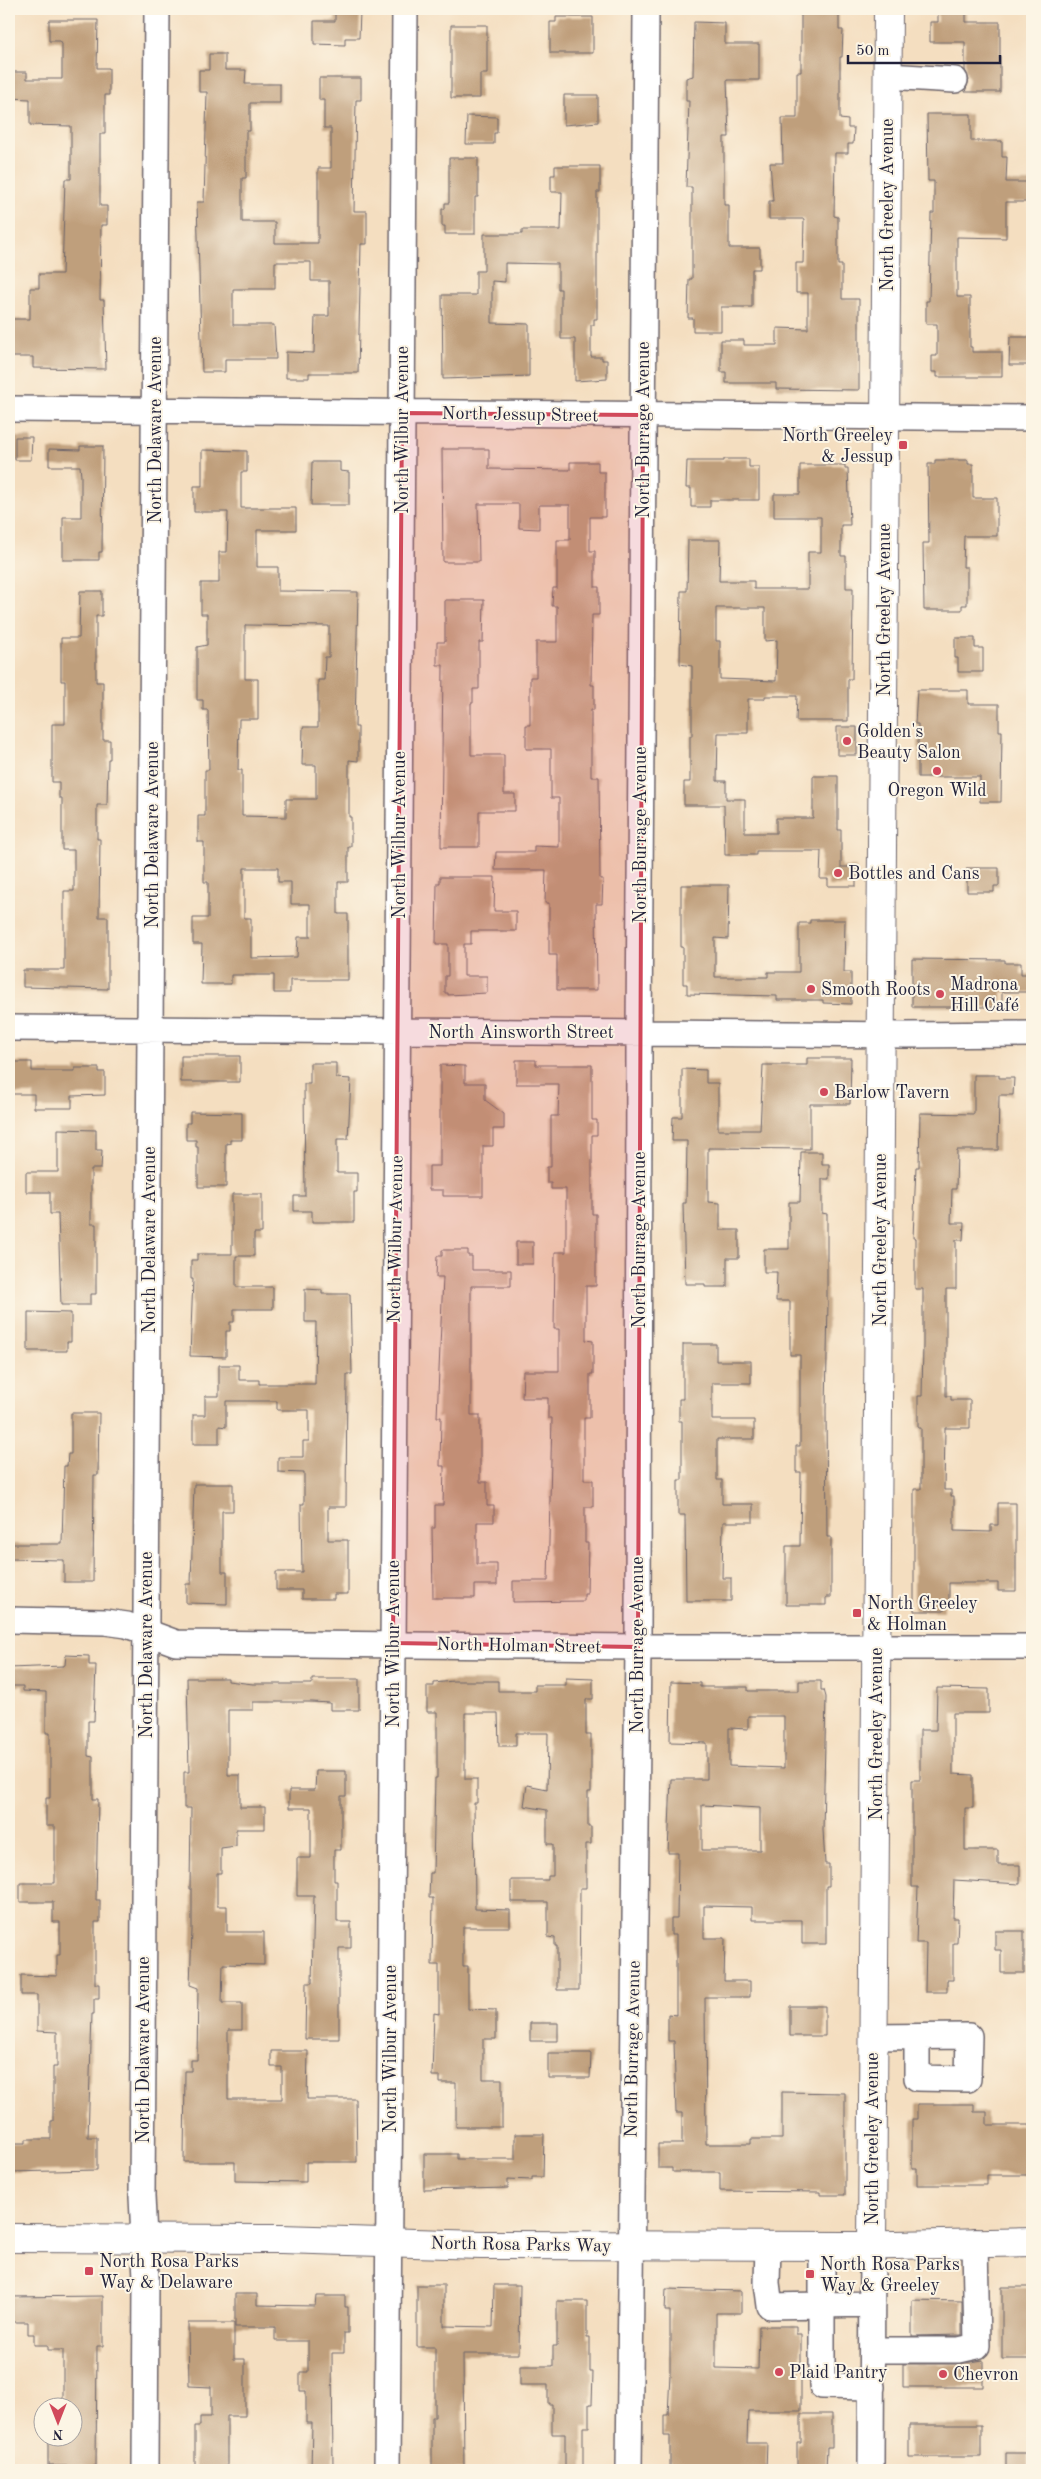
<svg xmlns="http://www.w3.org/2000/svg" width="1041" height="2479" font-family="'Old Standard TT',serif">
	<rect width="100%" height="100%" fill="#fcf5e5"/>
	<filter id="ink" filterUnits="userSpaceOnUse"><feTurbulence type="fractalNoise" baseFrequency=".02" numOctaves="2"/><feDisplacementMap in="SourceGraphic" scale="10" xChannelSelector="R" yChannelSelector="G"/><feConvolveMatrix kernelMatrix="1 2 1 2 8 2 1 2 1" color-interpolation-filters="sRGB"/></filter>
	<filter id="wash" filterUnits="userSpaceOnUse"><feTurbulence type="fractalNoise" baseFrequency=".0096" numOctaves="4" result="noise"/><feDisplacementMap in="SourceGraphic" scale="20" xChannelSelector="R" yChannelSelector="G"/><feGaussianBlur stdDeviation="1.12" result="paint"/><feColorMatrix in="noise" values="0 0 0 0 0 0 0 0 0 0 0 0 0 0 0 0 0 1.4 0 .05"/><feComposite in="paint" operator="in"/></filter>
	<g filter="url(#wash)">
		<rect width="100%" height="100%" fill="#f4dec0"/>
		<g id="blocks">
			<path fill="#bf9f7c" fill-rule="evenodd" d="M801,9H839V30H843L842,57H840V119L848,120V128H854L853,144H848V153H835L834,216L838,217V265H842V299H859V390L776,389V383H726V372H721V340H744V345H777V328L808,329V293H796V263H803L804,219H769V201H773L770,163H783L782,118H797V72H801Z
				M938,9H966V22H1000V92H965L969,80L965,70V42H930V22H938Z
				M335,11H360L359,38H345V45L314,44V21H335Z
				M556,17H593V53H550V22H556Z
				M49,20H98L97,68H109V95H105V134H100V206H107V225H101L100,300H104L106,369L33,368V357H9V319H30V288H39V274H62L65,179H71V126L30,125V99L9,98V72H27V79H62V44L60,41H49Z
				M694,22L725,23V44H759V80H727L729,137H724V205H729V248H760V269H752V307H721V331H693V318H688L689,279H692V187H686L689,101H686V78L693,76Z
				M451,25H487V74H480V98H451Z
				M209,54H225V70H246L245,84H280V103H250V131H246V178H242V222H275V243H318V168H331V128H324V100H319V78H361V100H356L354,211H367V244H361L358,373H309V378H286V352L314,353L315,316H329V281H311V262H275V289H233V325H274L276,359H225V372H202L197,202H204L207,92H199V70H209Z
				M564,95H598V122L564,125Z
				M927,114H971V141H1002V157H1007L1006,182H1032V202H1006V238L957,237V297H970V347H972V352H1002V377H937V372H932V356H937V324H926V301H929L931,213H934V181H928Z
				M467,116L497,117V133H494V144H466Z
				M449,158H478V197H475V234H445V226H442V209H445V203H449Z
				M555,166H600V192H597V319H594V325H591V357H602V360H607V379L575,381V339H561V289H558V264L505,263V282L492,281V323L529,324V376L443,379L442,295H476V271H484V234H522V230H561L562,192H551V175H555Z
				M1010,337H1032V358H1030V365H1009Z
				M15,437H32L31,460H15Z
				M80,446H103L102,552H99V560H63V517H81V476L80,466H49V449L80,450Z
				M442,449H489V469L570,470V462H598V472H605V517H590V551H595V587H599V615H592L591,685H594V710H591V777H599L600,879H603L602,904H596L597,990H557V955H549V903H545L546,870H495L496,852H534V846L559,847V798H551V749H526V725H530V677H536V642H557V606H552L553,588H557V540H570V505H539V529L519,528V504H478L479,562H443Z
				M202,450L247,451V472H241V508H296V530H257V567H278V591L358,592L355,727H358V761L349,760V817H351V847H348V882H338V914H348V980H290V993H274V975H231V984H201L202,944H193V918H208V882H204V842H198V816H205V770H209L208,710H203V700H197V647L207,645V614H201V583H219V552H227L228,512H194V486H202ZM245,625L329,626V657H325L324,680H318V727H303L302,765H316V799H286V817L242,816V770H238L239,719H258V679H245ZM244,868H278V882H291V904H310V937H298L297,957L251,958V918H244Z
				M724,459H749V467H759V500H710V507H691V488H686L687,461H724Z
				M935,460H968V464H973V498H997V536H964L963,567H967V605H962V610H924L923,543H929L928,464H935Z
				M312,462H340V471L349,472V505H311Z
				M800,465H845V468H848L850,525H841V556H846V588H853L852,679H848V721H796L797,696H765V699H748V733H718L717,781H726V799H745V833H776V818H813V776H838V830H841V867H856V886H828V879H820L821,851H756V855H725L724,805H684V782H690V736H692V666L680,664L681,591H687L688,540H720L719,581H754V589H808V552H821V517H774V494H800ZM716,608H765V641L777,640L776,681L720,679V641H716Z
				M80,591H102V616H96V682H103V740H110V759H108L107,805H97V839H100L99,917H108V989L23,987V970H64V891H74V850H62V798H59V782H52V724H65V681H61V638H79Z
				M445,600H484L483,642H479V689H473V703H471V755H504V794H515V811H479V847H441L443,665H437V642H445Z
				M955,638H975V648H983V672H958V658H955Z
				M917,690H968V704H999V731H1002L1001,802H980V777H918V724H915Z
				M837,727H857V755H837Z
				M967,868H999V886H994V892H967Z
				M440,877H495L494,911H516V931H471V944H464V976H487V993L448,995V993H445V976H448V944H436L437,883H440Z
				M681,885H729L728,939L715,938V977H768V972H799V923H810V920H845L844,972H851V1004L823,1003V1000H777V996L687,994V984H683V947H681Z
				M912,959L1005,960V963H1021V974H1032V992H1002V1007H912Z
				M181,1056H240V1082H181Z
				M807,1058H851L850,1104H810V1149L708,1148V1202L720,1203V1230H739V1258H727V1287H705V1284H685L683,1203H686L687,1141H672L673,1117H682V1069L706,1070V1083H718V1130H760L763,1065H807Z
				M516,1060H536V1065H592V1120H597V1135H592V1214H596V1286H586V1340L593,1341V1374H590V1418H584V1480H593V1507H585V1543H588L587,1594H584V1601L513,1602V1581H548L552,1418H548V1398H522L523,1371H559V1329H554L555,1252H566V1189H551V1183H547V1167H551V1116H558L559,1084H516Z
				M13,1062H32V1071H75V1068H99V1072H105V1095L72,1096V1108H34V1094H9V1074H13Z
				M310,1063H336V1078L351,1079L348,1139H337V1173H357V1192H354V1222H312V1211H294V1196H305L304,1084H310Z
				M440,1065L465,1066V1083H485V1100L504,1114V1129H493V1146H483V1196H443V1190H429V1166H440Z
				M974,1075H999V1078H1014L1013,1095H999L998,1150H957L956,1189H952L951,1223H964L963,1240H956V1289H946V1396H951V1400H970V1428H945L944,1490H951V1496H954V1531L991,1532V1525H998V1503H1016V1591H998V1583H949V1604H944V1611H914V1489H921V1428H918V1396H922L923,1345V1289H915V1238H913L916,1167H919L920,1113L974,1114Z
				M190,1112L242,1113V1140H230V1144L226,1143V1187H198V1147H196V1140H186V1123H190Z
				M58,1129L96,1130V1150H102L101,1169H91V1224H96V1294H90V1305H61L58,1214H50V1192H26V1172H58Z
				M801,1152H822V1164H829V1179H822V1213L827,1214V1300H828L826,1410L827,1537H831V1597H826V1605H786V1546H800L801,1472H796V1446H800V1355H790V1301H776L777,1272H764V1249H789V1202H800Z
				M232,1194H262V1233H254V1256H236V1287H273V1309H234V1322H230V1331H226V1357L190,1356L193,1279H191V1260H197V1254H232Z
				M516,1242H533V1264H516Z
				M442,1250H468V1256H472V1270H511V1286H471V1415H480V1482H487V1506H494V1522H477V1564H497V1585H475V1598H433L432,1528H435V1505H443L444,1466H440L441,1417H437L443,1277H436L437,1256H442Z
				M305,1289L322,1290V1294H350L352,1374H347L346,1507H328V1540H348V1594H334V1599H302V1590H276V1572H302L301,1504H304V1473L278,1472V1457H303V1441H309V1410H277V1401H226V1427L219,1426V1444H193V1415H205V1396H219V1365H239V1380H259V1384H315L316,1322H305Z
				M28,1312L71,1313V1342H67V1351H28Z
				M683,1344H716V1361H751V1383H712V1420H754V1439H717V1480H722V1504H753V1522H723L722,1578H731V1601H686L685,1515H678V1480H682V1421H679V1399H683Z
				M71,1413H99L98,1475H94L93,1582H64V1560L9,1559V1544H62L64,1466H67L68,1454H71Z
				M194,1484H233V1511H222V1572H227V1604L186,1603V1584H191Z
				M66,1655L89,1656V1665H96L94,1721H88V1756L93,1757V1799H98L96,1900H100V1922H95V1984H99V1999H94V2014H92L88,2137H97V2170L9,2172V2143H26V2139H51V2121H53V2067H57V2032L37,2031V1995H21V1975L57,1976V1955H60V1922H53V1902H20V1883H55V1826H46V1798H50V1733H46V1692L23,1691V1686H9V1668L63,1666L65,1665Z
				M187,1678H228V1681L253,1684H312V1679H359V1710H330V1703L312,1702H253V1710H228V1775H240V1807H265V1829H236V1846L221,1848V1873H217V1906H227V1932H264V1965L223,1964L222,2003H242V2030H228V2099H282V2067H271V2051H308L307,2099H356L357,2162H306V2182L235,2181V2162H184L185,2071H191V2060H197L198,1988L190,1985L192,1930V1889H190L191,1808H184V1772H189Z
				M566,1678L593,1679V1699H586V1735H591V1792H588V1827H591V1844H586V1888H580L579,1990H557V1946H555V1938L548,1937V1902H511V1880H548V1876H553V1844H547V1810L524,1806L527,1785L547,1789L548,1733H516V1746H499L498,1713H465V1779H477V1803H474L475,1909L510,1910V1927H463V1966H468V2009L496,2010V2039H483V2079H502V2127H456V2083H440V2076H432L434,2013L439,2014V1965H432L433,1898H429L430,1873H433L435,1778H437V1712H427V1686H434V1683L453,1681H498V1691H535V1685H566Z
				M799,1681H821V1690H824L826,1697L823,1830L825,1864H829V1886H826V1944H802V1920H752V1907L704,1906V1938H725L724,1981H750V1997H705L706,2144H751V2139H782V2092L845,2093V2195H820V2192L720,2191V2172H672V2168H658V2144H682V2113H676L674,2041H668V2014L676,2015V1935H671V1918H677L678,1853H668L671,1779H707V1743L670,1742L671,1682L700,1683V1687H748V1691H799ZM748,1716H784V1768L729,1766V1728L748,1729ZM702,1805L760,1808V1850H702Z
				M937,1688L989,1689V1713H953V1774L973,1775V1808H965V1850H998V1865H1020V1884L954,1880L953,1918H958L957,1943H953V1980H947V1992H925L926,1943H916L918,1887H912V1780H920V1730H936Z
				M316,1771H346V1796H341V1850H334V1881H337V1922H351V1948H339V2039H305L306,1983H312L314,1896H297V1858H311V1808H289V1790H315Z
				M995,1931H1024V1973H1001V1950H995Z
				M790,2006H825V2036H790Z
				M530,2023H558V2041H530Z
				M548,2053H591L590,2078H548Z
				M917,2104H974V2112H987V2125H1030L1032,2175H987V2185H917V2168H912V2119H917Z
				M515,2134H544L543,2177H532V2180L508,2179V2188L424,2190V2154H457V2159H515Z
				M417,2285H444V2326L493,2327L494,2285H520L519,2354H463L464,2470H432V2417H435V2347H417Z
				M1002,2287H1032V2359H1002Z
				M666,2289L741,2291V2313H716V2368L758,2369L759,2326H796V2334H801V2411H748L747,2443H767L766,2470L703,2468V2470H670V2436H664V2415H668L670,2374V2311H665Z
				M235,2294H257V2305L315,2306L316,2296H345V2307H348V2333H344V2353H332L333,2470H311L312,2423H306V2391H300V2372H308V2341H275V2327H235Z
				M103,2296V2346H97L96,2466H48V2436H72V2403H63V2350H48V2345H34V2334H28V2322H9V2297Z
				M912,2300L962,2301V2335L912,2336Z
				M557,2301H587V2338H590V2372H593L592,2404H589V2427H583V2470H565V2434H552V2404H548V2385H520V2366H553V2346H557Z
				M188,2323H234V2359H245V2416H227V2470H195V2426H200V2417H211V2387L189,2386Z
				M983,2360V2387H903V2364H959Z
				M801,2414H832V2447H827L826,2470H797V2443H801Z
				M909,2425H981V2457H909Z
				M1006,2453H1027V2470H1006Z"/>
		</g>
	</g>
	<g filter="url(#ink)">
		<use href="#blocks" fill-opacity="0" stroke="#6c646a" stroke-width="1"/>
		<g fill="none" stroke-linecap="round" stroke-linejoin="round">
			<defs>
				<path id="minor" d="M887,76L955,80
					M9,409L1032,418
					M9,1028L906,1035L1032,1034
					M9,1620L105,1622L127,1625L176,1643L638,1647H1032
					M873,2037L969,2036L968,2079L917,2078V2037
					M768,2246L767,2283L770,2306L872,2304
					M822,2246V2386L872,2387
					M872,2350H959L977,2346L975,2242
					M145,2470L146,2278L142,2196L157,9
					M387,2470L405,9
					M629,2470L638,1647L639,1033L646,9
					M871,2470L872,2245"/>
				<path id="major" d="M9,2238L281,2239L481,2245L848,2246L1032,2242
					M872,2245L888,9"/>
			</defs>
			<use href="#minor" stroke="#6c646a" stroke-width="28"/>
			<use href="#major" stroke="#6c646a" stroke-width="30"/>
			<use href="#minor" stroke="#fff" stroke-width="25"/>
			<use href="#major" stroke="#fff" stroke-width="28"/>
		</g>
	</g>
	<path fill="#d1495b" fill-opacity="0.2" stroke="#d1495b" stroke-width="4" stroke-linejoin="round" d="M402,413L643,415L638,1647L393,1643Z"/>
	<g fill="#d1495b" stroke="#fcf5e5" stroke-width="2">
		<rect x="898" y="440" width="10" height="10" rx="2.5"/>
		<circle cx="847" cy="741" r="5"/>
		<circle cx="937" cy="771" r="5"/>
		<circle cx="838" cy="873" r="5"/>
		<circle cx="811" cy="989" r="5"/>
		<circle cx="940" cy="994" r="5"/>
		<circle cx="824" cy="1092" r="5"/>
		<rect x="852" y="1608" width="10" height="10" rx="2.5"/>
		<rect x="84" y="2266" width="10" height="10" rx="2.5"/>
		<rect x="805" y="2269" width="10" height="10" rx="2.5"/>
		<circle cx="779" cy="2372" r="5"/>
		<circle cx="943" cy="2374" r="5"/>
	</g>
	<g text-anchor="middle" stroke-width="4" stroke-linejoin="round" paint-order="stroke">
		<g font-size="18" fill="#22223b" stroke="#fcf5e5">
			<text transform="translate(887 205) rotate(-90)" y="6">North Greeley Avenue</text>
			<text transform="translate(520 414) rotate(1)" y="6">North Jessup Street</text>
			<text transform="translate(155 430) rotate(-90)" y="6">North Delaware Avenue</text>
			<text transform="translate(402 430) rotate(-90)" y="6">North Wilbur Avenue</text>
			<text transform="translate(643 430) rotate(-90)" y="6">North Burrage Avenue</text>
			<text transform="translate(884 610) rotate(-90)" y="6">North Greeley Avenue</text>
			<text transform="translate(152 835) rotate(-90)" y="6">North Delaware Avenue</text>
			<text transform="translate(399 835) rotate(-90)" y="6">North Wilbur Avenue</text>
			<text transform="translate(640 835) rotate(-90)" y="6">North Burrage Avenue</text>
			<text x="521" y="1038">North Ainsworth Street</text>
			<text transform="translate(395 1239) rotate(-89)" y="6">North Wilbur Avenue</text>
			<text transform="translate(149 1240) rotate(-90)" y="6">North Delaware Avenue</text>
			<text transform="translate(639 1240) rotate(-90)" y="6">North Burrage Avenue</text>
			<text transform="translate(880 1240) rotate(-90)" y="6">North Greeley Avenue</text>
			<text transform="translate(393 1644) rotate(-90)" y="6">North Wilbur Avenue</text>
			<text transform="translate(146 1645) rotate(-90)" y="6">North Delaware Avenue</text>
			<text transform="translate(519 1645) rotate(1)" y="6">North Holman Street</text>
			<text transform="translate(637 1645) rotate(-90)" y="6">North Burrage Avenue</text>
			<text transform="translate(876 1734) rotate(-90)" y="6">North Greeley Avenue</text>
			<text transform="translate(390 2049) rotate(-90)" y="6">North Wilbur Avenue</text>
			<text transform="translate(632 2049) rotate(-89)" y="6">North Burrage Avenue</text>
			<text transform="translate(143 2050) rotate(-90)" y="6">North Delaware Avenue</text>
			<text transform="translate(872 2139) rotate(-90)" y="6">North Greeley Avenue</text>
			<text transform="translate(521 2244) rotate(1)" y="6">North Rosa Parks Way</text>
		</g>
		<g font-size="18" fill="#22223b" stroke="#fcf5e5" text-anchor="start">
			<text x="893" y="441" text-anchor="end">North Greeley<tspan x="893" dy="21">&amp; Jessup</tspan></text>
			<text x="857" y="737">Golden's<tspan x="857" dy="21">Beauty Salon</tspan></text>
			<text x="937" y="796" text-anchor="middle">Oregon Wild</text>
			<text x="848" y="879">Bottles and Cans</text>
			<text x="950" y="990">Madrona<tspan x="950" dy="21">Hill Café</tspan></text>
			<text x="821" y="995">Smooth Roots</text>
			<text x="834" y="1098">Barlow Tavern</text>
			<text x="867" y="1609">North Greeley<tspan x="867" dy="21">&amp; Holman</tspan></text>
			<text x="99" y="2267">North Rosa Parks<tspan x="99" dy="21">Way &amp; Delaware</tspan></text>
			<text x="820" y="2270">North Rosa Parks<tspan x="820" dy="21">Way &amp; Greeley</tspan></text>
			<text x="789" y="2378">Plaid Pantry</text>
			<text x="953" y="2380">Chevron</text>
		</g>
	</g>
	<rect width="1041" height="2479" fill="none" stroke="#fcf5e5" stroke-width="30"/>
	<g transform="translate(58 2422) rotate(180)"><circle r="24" fill="#fcf5e5" stroke="#a5a1a1"/>
	<path d="M0-4L9 19L0 12L-9 19Z" fill="#d1495b"/>
	<text y="-8" font-size="14" font-weight="bold" text-anchor="middle" fill="#22223b">N</text>
	</g>
	<path d="M848 55v8h152v-8" fill="none" stroke="#22223b" stroke-width="2.5"/>
	<text x="856" y="55" font-size="15" fill="#22223b" stroke="#fcf5e5" stroke-width="4" paint-order="stroke">50 m</text>
</svg>
